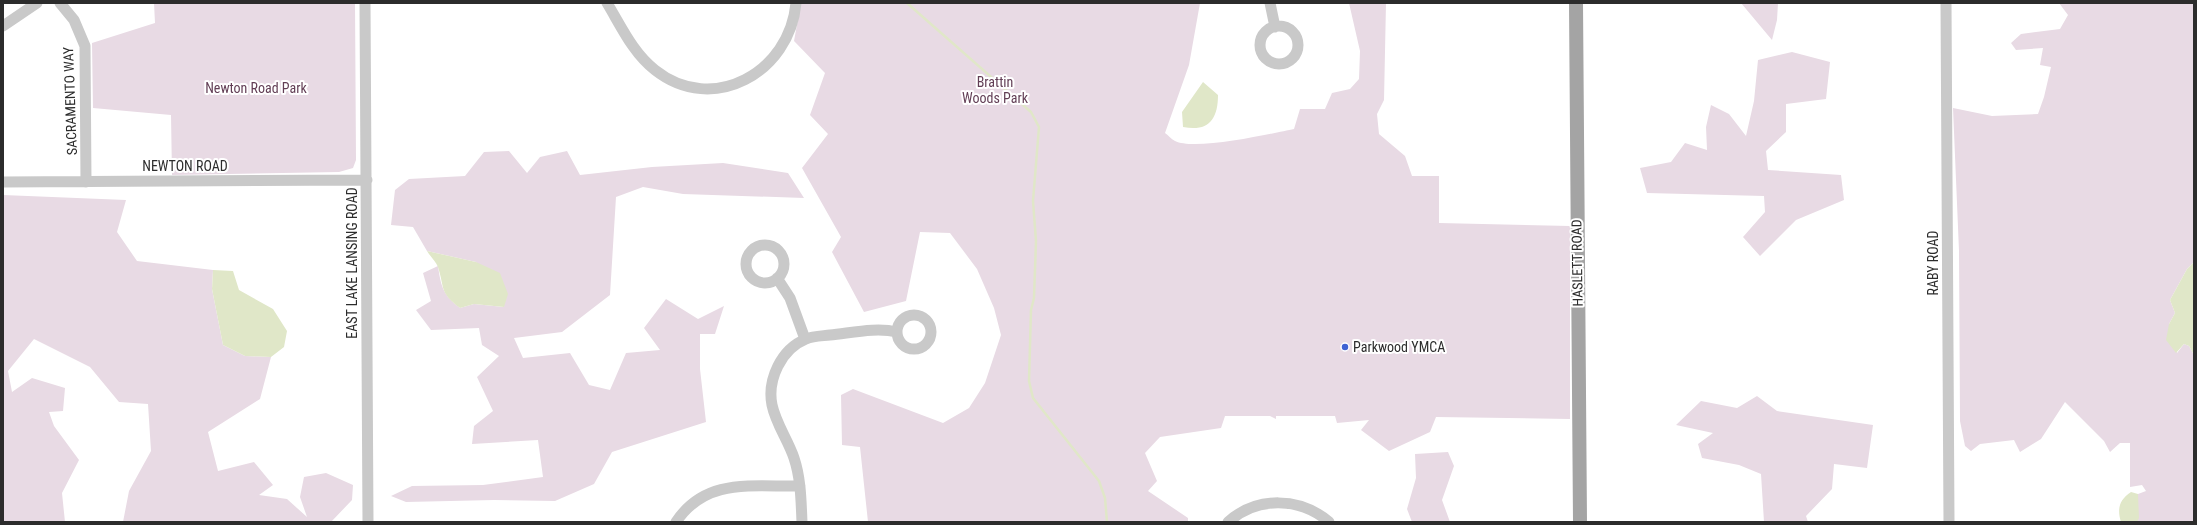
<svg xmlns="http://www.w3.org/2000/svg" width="2197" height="525" font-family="'Roboto Condensed',sans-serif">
	<rect width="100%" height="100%" fill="#fff"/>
	<path fill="#e8dae4" d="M154,3H355L356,160L353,168L339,172L172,175L171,115L93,108L92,43L155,23Z
		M801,3H1200L1189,65L1165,133C1168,135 1171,139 1175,141C1195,151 1270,134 1294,129L1300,109H1325L1332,93L1350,89L1359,79L1360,51L1349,3H1386L1384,100L1377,114L1379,134L1405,156L1412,176H1439V223L1570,226V419L1436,417L1430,432L1389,451L1361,430L1369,420L1337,423L1335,416H1276V419L1270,416H1225L1221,428L1160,437L1145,453L1157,481L1148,491L1188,518V522H868L860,447L842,445L841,395L853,389L943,423L969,408L985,383L1001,335L994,308L977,269L950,233L920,232L906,301L864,312L832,252L841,237L802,168L828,134L810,115L825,73L794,41Z
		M1741,3H1778L1777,20L1772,40Z
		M2059,3H2194V262L2187,269L2170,300L2175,313L2169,324L2177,353L2184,344L2189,346L2194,355V522H2137L2138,494L2146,491L2142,485L2130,487V443H2120L2110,452L2104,441L2065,402L2041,439L2020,452L2014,440L1980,444L1971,451L1965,446L1960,421L1959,251L1953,108L1992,116L2038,114L2044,97L2051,67L2040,65L2043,48L2016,50L2011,43L2021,34L2060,29L2068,15Z
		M1792,52L1830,62L1826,99L1786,104V132L1766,151L1768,170L1841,175L1844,200L1796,220L1760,256L1743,237L1765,212L1764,196L1647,193L1640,168L1671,162L1685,143L1707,150L1706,127L1711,105L1729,114L1746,136L1754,101L1758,60Z
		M509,151L527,173L540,157L567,151L580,175L652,167L723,163L788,173L804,198L683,194L643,187L616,197L610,295L562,332L514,338L523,358L570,353L589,385L610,390L626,353L660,350L644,328L666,299L698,319L724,306L715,334H700V369L706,422L612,452L594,484L555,501L494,500L406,502L391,496L412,486L483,485L543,477L538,440L472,444L474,426L493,411L477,377L499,356L482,345L479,328L431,330L416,310L431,301L423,273L438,266C441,287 443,295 460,308L474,304L504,307L476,262L427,251L413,227L391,225L395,190L409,179L465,176L484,152Z
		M3,195L126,200L117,232L137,261L213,270L212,289L223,345L245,356L271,357L260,399L208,432L218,471L254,462L273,485L259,495L287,499L307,517L300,497L304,477L326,473L353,485L352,500L331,522H123L129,491L151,451L148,404L119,402L90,367L34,339L8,371L12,392L32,378L65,388L63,411L49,412L54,426L79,460L62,493L65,522H3Z
		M1757,396L1777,411L1873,425L1867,468L1834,464L1832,489L1806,516L1808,522H1764L1761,474L1739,465L1702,458L1698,444L1713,433L1676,425L1701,401L1737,408Z
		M1448,452L1454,466L1442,500L1450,522H1412L1407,509L1416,478L1415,454Z"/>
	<path fill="#e0e7c8" d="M1203,82L1218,95C1218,120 1208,132 1183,127L1182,112Z
		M427,251L476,262L500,273L508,294L504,307L474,304L460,308C439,292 445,289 438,267C436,262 430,256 427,251Z
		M2194,262V355L2189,346L2184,344L2176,353L2166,340L2169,324L2175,313L2170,300L2187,269Z
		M213,270L233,271L239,290L273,309L287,331L284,347L271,357L245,356L223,345L212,289Z
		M2131,492L2138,494L2139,518L2137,522H2121C2117,509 2119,500 2131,492Z"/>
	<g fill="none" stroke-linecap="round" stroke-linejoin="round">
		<path stroke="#e0e7c8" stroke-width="2.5" d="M907,3L1031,112L1039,127L1033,201L1036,241L1034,298L1031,310L1029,381L1033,398L1099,481L1105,498L1107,522"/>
		<path stroke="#c9c9c9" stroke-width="11" d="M60,3L74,20L85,46L86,182
			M365,3L368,522
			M607,3C621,26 633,53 655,70C713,116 790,72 796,3
			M1270,3L1275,27
			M1946,3L1949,522
			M3,26L37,3
			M1260 45a19 19 0 1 1 38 0a19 19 0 1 1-38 0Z
			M3,182L367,180
			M746 264a19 19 0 1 1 38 0a19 19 0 1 1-38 0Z
			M777,278L790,298L805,339
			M897 332a17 17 0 1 1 34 0a17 17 0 1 1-34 0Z
			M676,522C706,477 753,487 800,486
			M802,522C801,501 801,479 794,458C788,440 776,424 772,405C767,380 781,349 806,339C813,336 822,336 830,335C851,333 876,327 897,332
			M1228,522C1257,496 1300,497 1329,522"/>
		<path stroke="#a4a4a4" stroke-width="14" d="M1576,3L1580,522"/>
	</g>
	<circle fill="#3e62d3" stroke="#fff" stroke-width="1.5" cx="1345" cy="347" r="4"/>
	<g text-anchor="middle" stroke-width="4" stroke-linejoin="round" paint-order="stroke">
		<g font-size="14" fill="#623e55" stroke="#fff">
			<text x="995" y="87">Brattin<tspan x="995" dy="16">Woods Park</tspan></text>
			<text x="256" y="93">Newton Road Park</text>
		</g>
		<g font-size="14" fill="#2c2c2c" stroke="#fff">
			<text transform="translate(70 101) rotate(-92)" y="5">SACRAMENTO WAY</text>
			<text x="185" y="171">NEWTON ROAD</text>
			<text transform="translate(352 263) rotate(-90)" y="5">EAST LAKE LANSING ROAD</text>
			<text transform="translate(1577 263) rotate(-91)" y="5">HASLETT ROAD</text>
			<text transform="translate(1933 263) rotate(-90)" y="5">RABY ROAD</text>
		</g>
		<g font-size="14" fill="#2c2c2c" stroke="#fff" text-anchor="start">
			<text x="1353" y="352">Parkwood YMCA</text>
		</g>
	</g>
	<rect width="2197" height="525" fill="none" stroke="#2c2c2c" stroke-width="8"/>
</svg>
